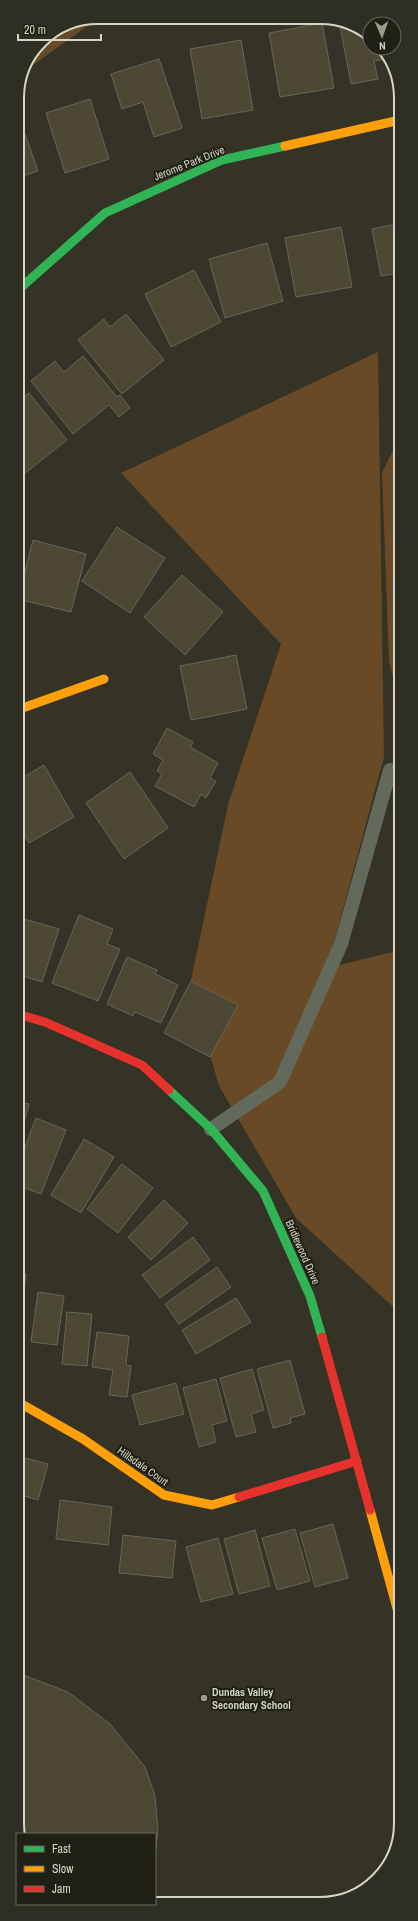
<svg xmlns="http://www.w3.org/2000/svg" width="418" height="1921" font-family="'Archivo Narrow',sans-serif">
	<rect width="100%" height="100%" fill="#343325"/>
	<path fill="#694a27" d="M100,17L22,73C31,39 66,19 100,17Z
		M378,352L384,757L327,968L401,950V1314L296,1218L219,1086L190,985L228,805L281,644L121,473Z
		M400,445L401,710L389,661L382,473L395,446Z"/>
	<path fill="#4c4834" stroke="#686559" d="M322,23L334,88L280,97L269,33Z
		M348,24L370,38V48H382L387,59L374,61L378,79L351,84L340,26Z
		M241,40L253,110L202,119L190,49Z
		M159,59L182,128L154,137L143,102L122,109L111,74Z
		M90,99L109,159L65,173L46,113Z
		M24,131L38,171L17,178V134Z
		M400,223V273L381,276L372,229Z
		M341,227L352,287L296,297L285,238Z
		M267,243L283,301L225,318L209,259Z
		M194,270L221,322L171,347L145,294Z
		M126,314L164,360L122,394L78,340L104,319L110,327Z
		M83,356L117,397L120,395L130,408L119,417L109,405L73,434L31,381L55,361L64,372Z
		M29,393L67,440L24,474L17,466V403Z
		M117,527L165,558L130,613L82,581Z
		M33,540L86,554L71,612L18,599Z
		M182,575L223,612L185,655L144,617Z
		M236,655L247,709L191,720L180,666Z
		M167,728L193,742L190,747L218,763L210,778L216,781L206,798L201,794L194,807L155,786L162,774L157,771L163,760L153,754Z
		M44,765L74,817L29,843L17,822V781Z
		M130,772L168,828L124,859L86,803Z
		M79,915L113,929L107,944L120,949L98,1001L52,983Z
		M17,917L59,929L42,982L17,974Z
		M127,957L157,970L155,974L178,985L161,1023L135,1012L133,1016L107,1004Z
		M191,981L238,1005L210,1057L164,1033Z
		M17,1102L29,1104L17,1148Z
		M36,1118L66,1130L41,1194L17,1185V1168Z
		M84,1139L114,1157L81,1213L51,1195Z
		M122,1164L153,1188L118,1233L87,1209Z
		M164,1200L188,1223L151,1260L128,1237Z
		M193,1237L210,1260L160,1298L142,1275Z
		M217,1267L231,1287L179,1324L165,1304Z
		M18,1273L26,1274L20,1329H18Z
		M38,1292L64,1296L57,1345L31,1342Z
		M236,1298L251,1322L196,1354L182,1330Z
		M67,1312L92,1314L87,1366L62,1364Z
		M97,1332L129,1336L126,1365L131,1366L127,1397L109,1395L113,1370L92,1367Z
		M290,1360L305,1414L290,1418L291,1423L273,1428L257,1369Z
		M252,1369L264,1410L251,1414L256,1432L236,1437L220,1378Z
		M216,1379L227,1421L212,1425L216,1442L199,1447L183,1388Z
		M176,1383L184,1414L140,1425L132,1395Z
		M18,1456L48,1464L38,1500L18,1494Z
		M60,1500L112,1507L108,1545L56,1539Z
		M333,1524L348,1578L315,1587L300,1533Z
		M295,1529L310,1581L277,1590L262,1538Z
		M255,1530L270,1586L239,1594L224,1539Z
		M123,1535L176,1541L172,1578L119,1573Z
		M218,1538L233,1594L201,1602L186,1547Z
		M18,1673L68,1692L110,1724L145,1767L155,1796L158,1829L155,1859V1834H18Z"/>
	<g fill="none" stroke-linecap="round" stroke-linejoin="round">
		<path stroke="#646a5b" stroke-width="14" d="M211,1129L280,1082L341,944L390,770"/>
		<path stroke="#30b455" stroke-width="9" d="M17,291L105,213L222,160L285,146
			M169,1090L211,1129L263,1191L310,1296L322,1337"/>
		<path stroke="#ff9f0a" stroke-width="9" d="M285,146L400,120
			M17,710L104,679
			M18,1402L83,1439L164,1495L212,1505L239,1497
			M370,1510L401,1623"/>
		<path stroke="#e5322d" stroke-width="9" d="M17,1014L45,1022L142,1065L169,1090
			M322,1337L370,1510
			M239,1497L357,1461"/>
	</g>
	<circle fill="#9c9c8d" stroke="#202014" stroke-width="1.5" cx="204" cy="1698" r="4"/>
	<g text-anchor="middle" stroke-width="4" stroke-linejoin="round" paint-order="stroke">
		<g font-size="11" fill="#d4d5c5" stroke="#202014">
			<text transform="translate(189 163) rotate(-22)" y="4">Jerome Park Drive</text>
			<text transform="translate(303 1252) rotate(66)" y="4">Bridlewood Drive</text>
			<text transform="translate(143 1466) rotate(35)" y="4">Hillsdale Court</text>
		</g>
		<g font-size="11" font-weight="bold" fill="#d4d5c5" stroke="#202014" text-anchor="start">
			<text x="212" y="1696">Dundas Valley<tspan x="212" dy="13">Secondary School</tspan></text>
		</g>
	</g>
	<path d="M0 0H418V1921H0ZM98 24H320A74 74 0 0 1 394 98V1823A74 74 0 0 1 320 1897H98A74 74 0 0 1 24 1823V98A74 74 0 0 1 98 24Z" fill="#2e2e22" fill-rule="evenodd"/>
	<path fill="none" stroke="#d4d5c5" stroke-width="2" d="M98 24H320A74 74 0 0 1 394 98V1823A74 74 0 0 1 320 1897H98A74 74 0 0 1 24 1823V98A74 74 0 0 1 98 24Z"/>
	<rect x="16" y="1833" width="140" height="72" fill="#202014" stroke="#68685b"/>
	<rect x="24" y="1846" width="20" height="6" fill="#30b455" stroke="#68685b"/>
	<text x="52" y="1853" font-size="12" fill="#d4d5c5">Fast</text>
	<rect x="24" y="1866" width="20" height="6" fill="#ff9f0a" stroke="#68685b"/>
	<text x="52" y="1873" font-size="12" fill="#d4d5c5">Slow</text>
	<rect x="24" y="1886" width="20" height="6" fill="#e5322d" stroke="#68685b"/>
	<text x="52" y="1893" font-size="12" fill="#d4d5c5">Jam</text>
	<g transform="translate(382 36) rotate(178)"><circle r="19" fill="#202014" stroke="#68685b"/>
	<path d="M0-3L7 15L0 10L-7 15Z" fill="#9c9c8d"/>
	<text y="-6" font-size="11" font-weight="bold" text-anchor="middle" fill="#d4d5c5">N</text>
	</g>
	<path d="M18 34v6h83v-6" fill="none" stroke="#d4d5c5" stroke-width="2"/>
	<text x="24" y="34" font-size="12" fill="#d4d5c5" stroke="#202014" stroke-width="3" paint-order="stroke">20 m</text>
</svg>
